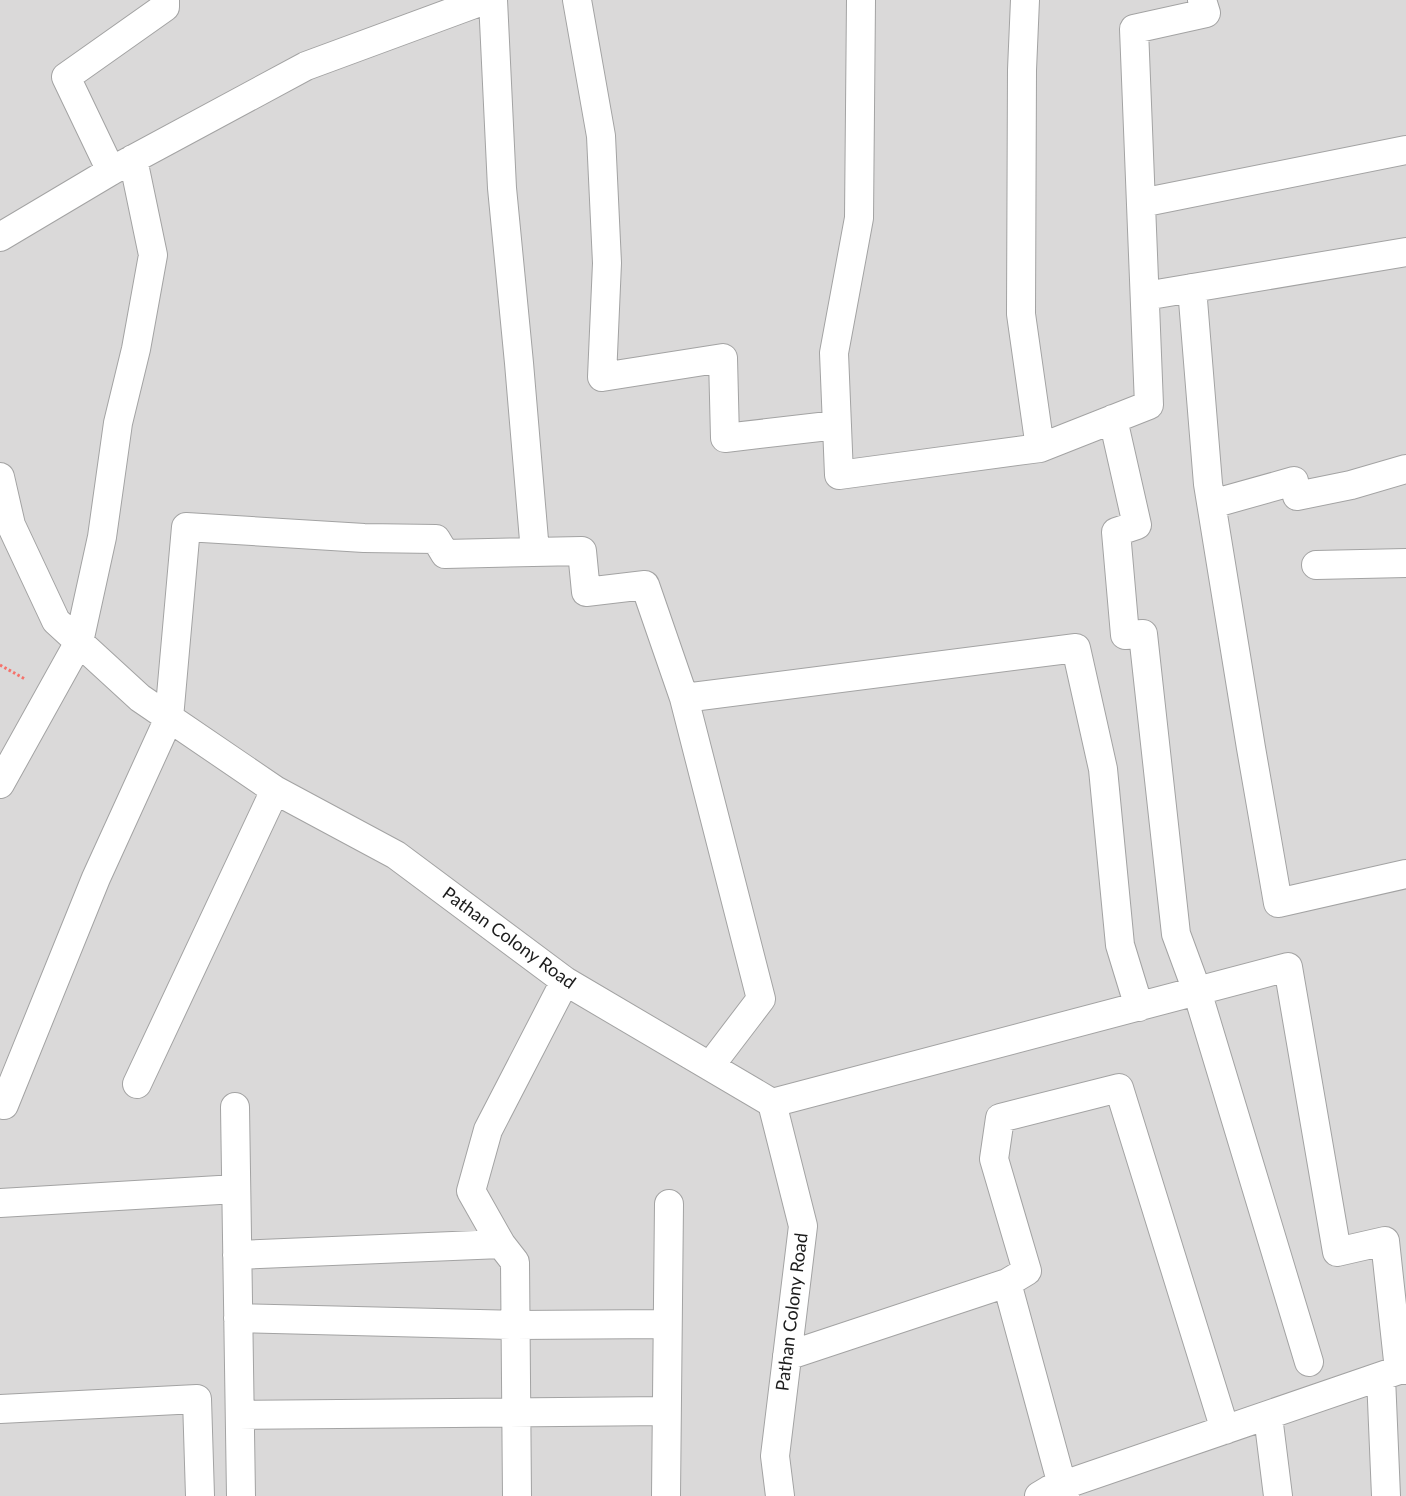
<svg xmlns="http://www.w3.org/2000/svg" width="1406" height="1496" font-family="Lato,sans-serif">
	<rect width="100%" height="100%" fill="#ede9e2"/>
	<path fill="#dad9d9" d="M0,0H1406V1496H0Z"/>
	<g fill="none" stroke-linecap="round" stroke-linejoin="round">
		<defs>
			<path id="minor" d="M493,0L502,188L519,363L535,552
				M577,0L601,136L607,263L602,377L723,358L725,438L837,425
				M861,0L859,218L834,353L839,475L1040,448L1021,314L1022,70L1025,0
				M111,171L66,77L165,7V0
				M1141,203L1406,150
				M0,237L111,171L306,66L485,0
				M1192,288L1208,484L1251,748L1278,903L1406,874
				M1145,296L1406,252
				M1113,419L1137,525L1116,532L1125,635L1143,634L1176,934L1197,991L1309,1362
				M1040,448L1149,405L1134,29L1206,13L1202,0
				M0,477L11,525L56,621L140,698L275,790L396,855L565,981L772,1103L803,1226L775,1456L780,1496
				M1212,504L1294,481L1297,496L1351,485L1406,469
				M1316,565L1406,563
				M0,784L79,642L102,537L118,423L136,349L153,255L133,159
				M710,1066L761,999L684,698L1076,648L1103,769L1120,945L1139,1007
				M137,1084L275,790
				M772,1103L1288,967L1337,1252L1385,1241L1399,1370
				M4,1105L96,878L169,718L186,527L364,538L436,539L445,554L582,551L586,592L645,585L684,698
				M235,1107L241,1496
				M0,1203L236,1189
				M237,1255L501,1244
				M1007,1283L1027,1271L994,1159L1000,1118L1119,1088L1225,1430
				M238,1318L515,1325L667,1324
				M787,1356L1007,1283L1065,1496
				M1381,1377L1386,1496
				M0,1409L197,1399L200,1496
				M240,1415L666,1411
				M1268,1416L1278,1496
				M517,1496L515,1262L501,1244L471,1191L488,1130L565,981
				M666,1496L669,1204
				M1039,1496L1049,1490L1399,1370H1406"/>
		</defs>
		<use href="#minor" stroke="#a3a3a3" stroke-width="30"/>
		<path stroke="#f5726b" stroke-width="3" stroke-dasharray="2.5 2.5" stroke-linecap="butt" d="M0,665L25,679"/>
		<use href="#minor" stroke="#fff" stroke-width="28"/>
	</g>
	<g text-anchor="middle" stroke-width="4" stroke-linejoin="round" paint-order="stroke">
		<g font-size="18" fill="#1c1c1c" stroke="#fff">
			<text transform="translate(509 938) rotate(36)" y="6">Pathan Colony Road</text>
			<text transform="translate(792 1312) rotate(-83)" y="6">Pathan Colony Road</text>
		</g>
	</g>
</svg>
